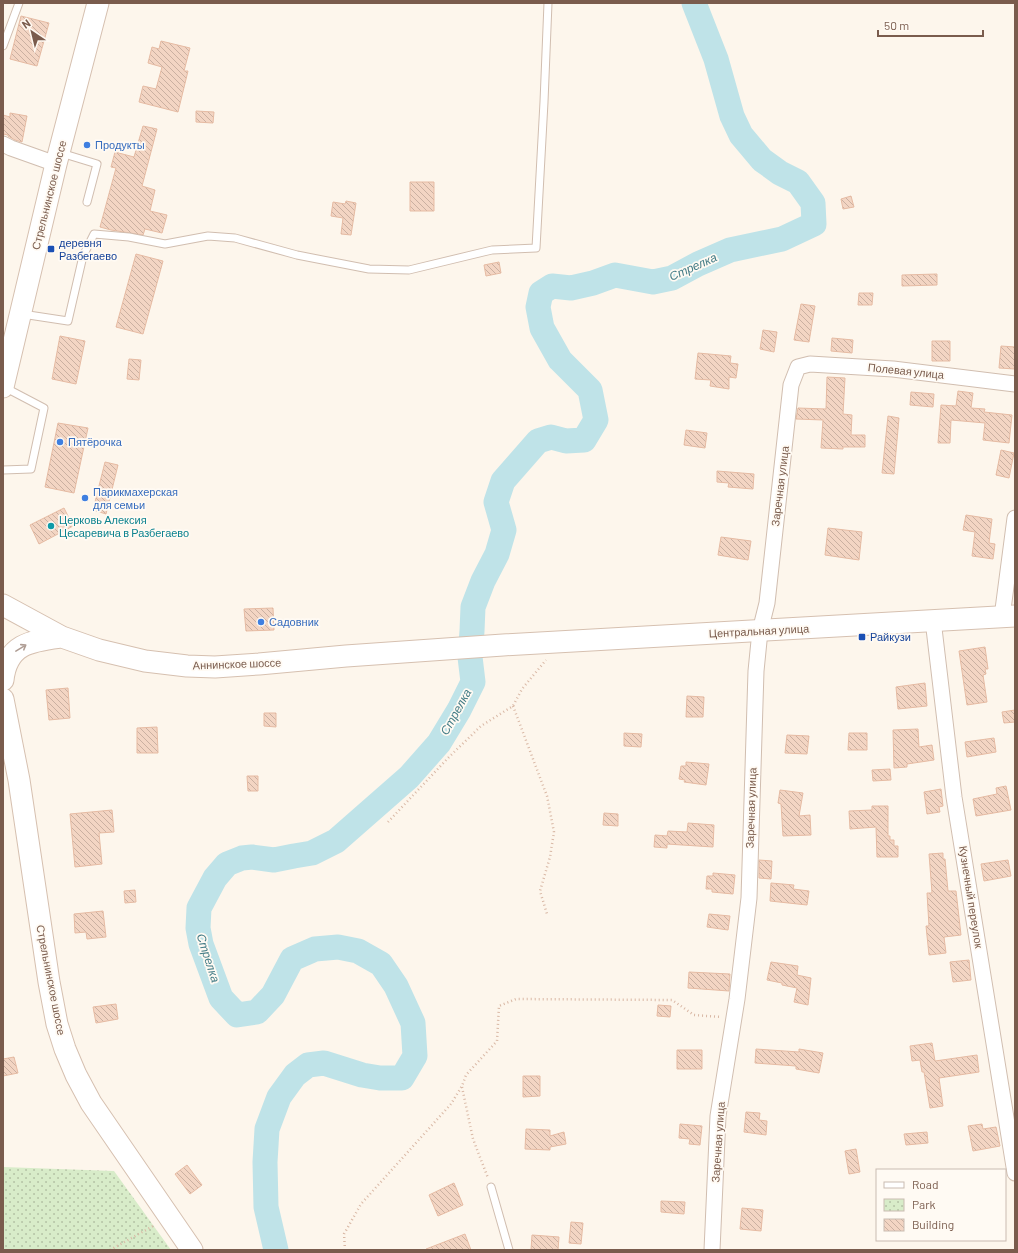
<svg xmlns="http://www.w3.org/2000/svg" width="1018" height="1253" font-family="Barlow,sans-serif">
	<defs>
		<pattern id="park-dots" width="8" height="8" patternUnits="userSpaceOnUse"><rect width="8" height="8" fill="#d8ecc9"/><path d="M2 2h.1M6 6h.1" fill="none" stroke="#b4c2a5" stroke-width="1.8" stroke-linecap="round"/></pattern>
		<pattern id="building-back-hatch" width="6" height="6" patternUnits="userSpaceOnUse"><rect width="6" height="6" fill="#f3d5c3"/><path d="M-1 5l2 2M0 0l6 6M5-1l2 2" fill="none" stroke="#cab0a1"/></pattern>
	</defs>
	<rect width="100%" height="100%" fill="#fdf6ec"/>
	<path fill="url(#park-dots)" d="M3,1167L114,1171L171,1250H3Z"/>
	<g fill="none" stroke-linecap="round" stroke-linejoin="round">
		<path stroke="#bfe3e8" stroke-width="25" d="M276,1250L266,1207L265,1162L267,1129L279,1097L295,1075L308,1065L324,1063L362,1075L380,1078H402L415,1056L413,1023L396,986L381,964L358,951L338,947L315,949L292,959L273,995L257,1012L237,1015L221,998L201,944L198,928L199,908L215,878L227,864L242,858L252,857L274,860L294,856L312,853L336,841L409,777L439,743L459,710L473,682L470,657L472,631L473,607L483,581L497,554L504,530L496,502L503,481L538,441L551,437L566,441L584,440L596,420L590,390L560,360L542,328L538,307L541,293L552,286L571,288L593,283L615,275L653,282L672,278L698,264L730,250L782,239L814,224L813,203L798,182L780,173L762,160L741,135L732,116L716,59L694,3"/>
	</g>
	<path fill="url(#building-back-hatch)" stroke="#e6bba3" d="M21,16L49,23L37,66L10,59Z
		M161,41L190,48L184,71H188L178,112L139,102L143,86L156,89L162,67L148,63L152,47L159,49Z
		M196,111L214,112L213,123L196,122Z
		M10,113L27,116L22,142L15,140L8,136V135L3,134V115L10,117Z
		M143,126L157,129L142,186L155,190L150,211L167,215L162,233L145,229L143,235L111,230L100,227L116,168L111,167L115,152L134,157Z
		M410,182H434V211H410Z
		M851,196L854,207L843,209L841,199Z
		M346,201L356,203L351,235L341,234L343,218L331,216L333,202L345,204Z
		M136,254L163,261L143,334L116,327Z
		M499,262L501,273L486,276L484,265Z
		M937,274V285L902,286V275Z
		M859,293H873L872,305H858Z
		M801,304L815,306L809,342L794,340Z
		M763,330L777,332L774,352L760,349Z
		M60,336L85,341L76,384L52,379Z
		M832,338L853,340L852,353L831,351Z
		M932,341H950V361H932Z
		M1001,346L1015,347V369L999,368Z
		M698,353L731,356L730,363L738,364L736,378L729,377V389L710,386L711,380L695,379Z
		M129,359L141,360L139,380L127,379Z
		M827,377L845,378L843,414L852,415L851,435H865V447H843V449L821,448L823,420L796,419L798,408L826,409Z
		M958,391L973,393L971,408L985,409L984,412L1012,415L1009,443L983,440L985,423L951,420L950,443H938L941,405L956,406Z
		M911,392L934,394L933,407L910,405Z
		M888,416L899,418L894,474L882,473Z
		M58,423L88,428L74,493L45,487Z
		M686,430L707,433L705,448L684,445Z
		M1001,450L1014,453L1009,478L996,475Z
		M105,462L118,465L106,514L93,510Z
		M717,471L754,474L753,489L728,487L729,483L717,482Z
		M64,508L73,526L39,544L30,525Z
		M966,515L992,519L989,543L995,544L993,559L972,556L975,532L963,530Z
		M828,528L862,532L859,560L825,555Z
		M721,537L751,541L748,560L718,555Z
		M273,608L274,630L246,631L244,609Z
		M985,647L988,669H985L986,674L983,675L987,702L967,705L959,651Z
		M925,683L927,706L898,709L896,687Z
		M68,688L70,718L49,720L46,690Z
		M687,696L704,697L703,717H686Z
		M1015,710V722L1004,723L1002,712Z
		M264,713H276V727L264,726Z
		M157,727L158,753H137V728Z
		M918,729L919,747L932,745L934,760L907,764V767L894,768L893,730Z
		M624,733L642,734L641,747L624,746Z
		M849,733H867V750H848Z
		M787,735L809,736L807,754L785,753Z
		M994,738L996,752L967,757L965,742Z
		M686,762L709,764L706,785L684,782L685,780L679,779L681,766H686Z
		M890,769L891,780L873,781L872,770Z
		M247,776H258V791H248Z
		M1006,786L1011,810L976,816L973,799L997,794L996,788Z
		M941,789L943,806L939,807L940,812L927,814L924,792Z
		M780,790L803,793L799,816L810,815L811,835L783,836L781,804L778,803Z
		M872,806H888V836H890V840H894V846H898V857H877L876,827L850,829L849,811L872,810Z
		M112,810L114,832L99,833L102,864L75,867L70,814Z
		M604,813L618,814V826L603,825Z
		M688,823L714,825L713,847L667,844V848L654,847L655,835L667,836L668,831L687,832Z
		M943,853V859H945L948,891H956L961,935L944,937L946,953L929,955L926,926H929L927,893H932L929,854Z
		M759,860L772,861L771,879L759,878Z
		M1008,860L1011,876L984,881L981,864Z
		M713,873L735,875L733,894L712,892V889H706L707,876H713Z
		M771,883L794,885L793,889L809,891L807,905L770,901Z
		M135,890L136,902L125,903L124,891Z
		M103,911L106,937L87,939L86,932L75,933L74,914Z
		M709,914L730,916L728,930L707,927Z
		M969,960L971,980L953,982L950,962Z
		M771,962L798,966L797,975L811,978L808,1005L794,1002L797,988L782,985V983L767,980Z
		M689,972L730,974L729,991L688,988Z
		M116,1004L118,1019L96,1023L93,1007Z
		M658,1005L671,1006L670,1017L657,1016Z
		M932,1043L935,1061L977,1055L979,1072L939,1078L943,1106L930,1108L924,1072H922L920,1060L912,1061L910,1046Z
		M756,1049L799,1052V1049L823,1053L819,1073L796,1069V1066L755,1063Z
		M677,1050H702V1069H677Z
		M14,1057L18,1073L3,1076V1059Z
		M523,1076H540V1096L523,1097Z
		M746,1112L760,1113L759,1120L767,1121L766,1135L744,1132Z
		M680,1124L702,1126L700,1145L689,1144L690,1139L679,1138Z
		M982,1124L983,1129L996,1127L1000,1146L973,1151L968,1126Z
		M526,1129L550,1130V1136L564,1132L566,1144L550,1147V1150L525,1149Z
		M927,1132L928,1143L906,1145L904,1134Z
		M856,1149L860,1172L849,1174L845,1151Z
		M187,1165L202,1185L190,1194L175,1174Z
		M454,1183L463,1205L438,1216L429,1195Z
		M661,1201L685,1202L684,1214L661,1212Z
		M742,1208L763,1210L761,1231L740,1229Z
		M571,1222L583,1223L581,1244L569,1243Z
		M465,1234L471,1250H426V1249Z
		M532,1235L559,1237L558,1250H531Z"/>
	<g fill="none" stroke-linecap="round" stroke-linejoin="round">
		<defs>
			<path id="service" d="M3,46L19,3
				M61,153L97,164L87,202
				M22,314L68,321L83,256L94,234L129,237L165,244L208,236L235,238L297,255L369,269L409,270L492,250L536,248L544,102L548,3
				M3,470L31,469L44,408L4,387
				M491,1187L509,1250"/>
			<path id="minor" d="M3,144L11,148L56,164
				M1002,617L1015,518
				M933,620L954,797L1015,1173
				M712,1250L718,1116L737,999L749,898L756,671L760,631L767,603L791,385L798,367L810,364L893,369L1015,384"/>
			<path id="secondary" d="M3,387L56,164L98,3
				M3,605L62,637L99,650L145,661L187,666L215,667L259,664L346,656L503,645L1015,616
				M3,680C7,643 32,641 62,637
				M3,699L19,780L49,982L57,1024L65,1049L76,1075L91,1103L192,1250"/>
		</defs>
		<use href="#service" stroke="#d1beb0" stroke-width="9"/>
		<use href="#minor" stroke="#d1beb0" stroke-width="17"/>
		<use href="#secondary" stroke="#d6c0b0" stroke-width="23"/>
		<path stroke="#d9b8a5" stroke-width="2.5" stroke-dasharray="1 3" stroke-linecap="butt" d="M513,706L547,796L554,832L550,857L540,891L547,914
			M388,822L449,757L481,726L513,706L522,689L546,660
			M462,1087L473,1139L488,1178
			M110,1250L155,1225
			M345,1250L344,1234L361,1204L451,1104L462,1086L466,1075L497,1041L499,1006L516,999L672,1000L694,1015L721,1017"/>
		<use href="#service" stroke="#fff" stroke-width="7"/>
		<use href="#minor" stroke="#fff" stroke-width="15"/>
		<use href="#secondary" stroke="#fff" stroke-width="21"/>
	</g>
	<defs><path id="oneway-shaft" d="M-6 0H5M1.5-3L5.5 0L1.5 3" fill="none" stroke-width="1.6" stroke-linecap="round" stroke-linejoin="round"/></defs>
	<use stroke="#af9d94" href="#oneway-shaft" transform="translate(21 648) rotate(-31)"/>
	<g fill="#3f7fe0" stroke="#fffaf3" stroke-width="1.5">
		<circle cx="87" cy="145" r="4"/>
		<circle cx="60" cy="442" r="4"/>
		<circle cx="85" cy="498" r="4"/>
		<circle cx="261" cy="622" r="4"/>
	</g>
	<g fill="#1a4fb4" stroke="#fffaf3" stroke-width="1.5">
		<rect x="47" y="245" width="8" height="8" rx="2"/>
		<rect x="858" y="633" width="8" height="8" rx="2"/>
	</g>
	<circle fill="#0f9aa8" stroke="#fffaf3" stroke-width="1.5" cx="51" cy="526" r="4"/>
	<g text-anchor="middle" stroke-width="3.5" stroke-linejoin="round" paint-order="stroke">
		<g font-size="11" fill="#366cbe" stroke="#fffaf3" text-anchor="start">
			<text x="95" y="149">Продукты</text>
			<text x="68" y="446">Пятёрочка</text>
			<text x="93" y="496">Парикмахерская<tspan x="93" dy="13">для семьи</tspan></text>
			<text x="269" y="626">Садовник</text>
		</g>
		<g font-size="11" fill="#7a5c4d" stroke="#fffaf3">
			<text transform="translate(49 195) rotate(-76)" y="4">Стрельнинское шоссе</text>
			<text transform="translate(906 371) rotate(6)" y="4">Полевая улица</text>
			<text transform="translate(780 486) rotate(-83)" y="4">Заречная улица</text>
			<text transform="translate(759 631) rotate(-3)" y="4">Центральная улица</text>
			<text transform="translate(237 664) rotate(-2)" y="4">Аннинское шоссе</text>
			<text transform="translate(751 808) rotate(-88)" y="4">Заречная улица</text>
			<text transform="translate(971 897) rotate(81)" y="4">Кузнечный переулок</text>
			<text transform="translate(51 980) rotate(79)" y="4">Стрельнинское шоссе</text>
			<text transform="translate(718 1142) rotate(-86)" y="4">Заречная улица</text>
		</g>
		<g font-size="11" fill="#164399" stroke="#fffaf3" text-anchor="start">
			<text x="59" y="247">деревня<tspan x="59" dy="13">Разбегаево</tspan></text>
			<text x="870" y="641">Райкузи</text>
		</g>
		<g font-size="11" fill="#0d838f" stroke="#fffaf3" text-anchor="start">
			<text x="59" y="524">Церковь Алексия<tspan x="59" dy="13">Цесаревича в Разбегаево</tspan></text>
		</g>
		<g font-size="12" font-style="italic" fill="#437c86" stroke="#fffaf3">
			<text transform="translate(693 267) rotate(-24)" y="4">Стрелка</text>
			<text transform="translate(456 712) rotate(-61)" y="4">Стрелка</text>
			<text transform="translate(208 958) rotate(72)" y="4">Стрелка</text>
		</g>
	</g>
	<rect width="1018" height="1253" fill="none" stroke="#7a5c4d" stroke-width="8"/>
	<rect x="876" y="1169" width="130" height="72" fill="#fffaf3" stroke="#cabbb1"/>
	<rect x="884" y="1182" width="20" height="6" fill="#ffffff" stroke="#cabbb1"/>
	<text x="912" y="1189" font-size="12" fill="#7a5c4d">Road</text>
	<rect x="884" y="1199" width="20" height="12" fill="url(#park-dots)" stroke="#cabbb1"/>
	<text x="912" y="1209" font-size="12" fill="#7a5c4d">Park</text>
	<rect x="884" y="1219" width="20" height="12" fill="url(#building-back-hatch)" stroke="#cabbb1"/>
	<text x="912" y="1229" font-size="12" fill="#7a5c4d">Building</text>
	<g transform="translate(32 32) rotate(325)" stroke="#fffaf3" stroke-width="3" paint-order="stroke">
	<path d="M0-3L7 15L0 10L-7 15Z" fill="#7a5c4d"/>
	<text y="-6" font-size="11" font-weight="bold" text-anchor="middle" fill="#7a5c4d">N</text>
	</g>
	<path d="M878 30v6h105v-6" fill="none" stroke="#7a5c4d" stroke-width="2"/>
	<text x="884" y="30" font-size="12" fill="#7a5c4d" stroke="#fffaf3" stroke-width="3" paint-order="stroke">50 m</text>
</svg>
